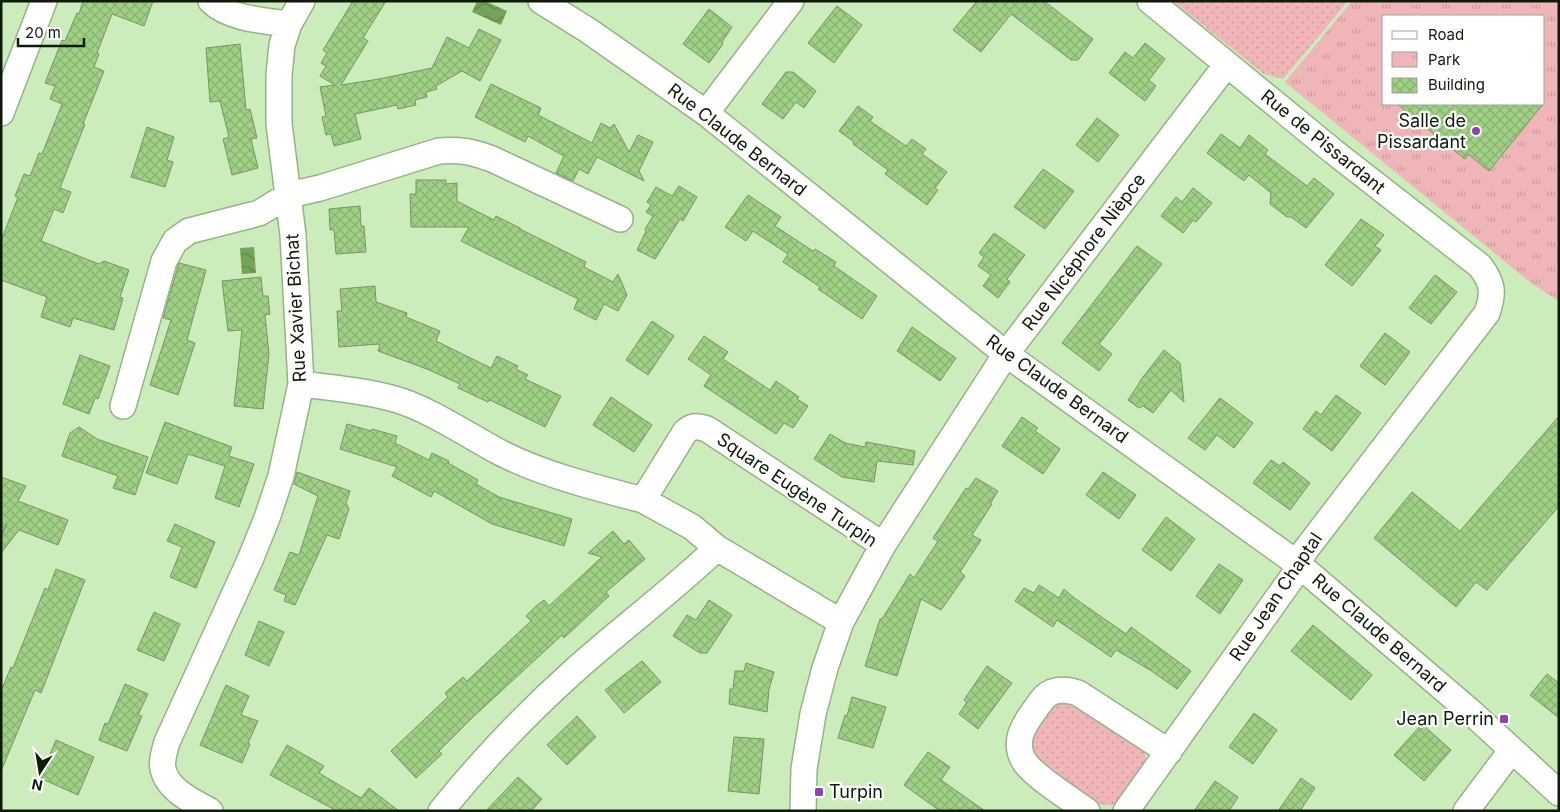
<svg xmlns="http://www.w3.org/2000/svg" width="1560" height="812" font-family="Inter,sans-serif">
	<defs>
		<pattern id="grass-dots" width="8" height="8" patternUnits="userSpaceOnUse" patternTransform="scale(1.25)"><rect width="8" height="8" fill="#f0b5b8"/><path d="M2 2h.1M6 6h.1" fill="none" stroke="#cd9b9d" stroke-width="1.8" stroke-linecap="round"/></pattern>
		<pattern id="park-tufts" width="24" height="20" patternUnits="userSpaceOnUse" patternTransform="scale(1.25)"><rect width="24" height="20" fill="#f0b5b8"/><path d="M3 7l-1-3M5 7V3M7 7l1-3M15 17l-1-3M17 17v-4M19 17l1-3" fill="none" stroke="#cd9b9d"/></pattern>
		<pattern id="water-waves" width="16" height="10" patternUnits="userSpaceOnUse" patternTransform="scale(1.25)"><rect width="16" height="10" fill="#76a35a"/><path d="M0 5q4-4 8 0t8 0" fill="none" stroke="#5f8448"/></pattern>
		<pattern id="building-cross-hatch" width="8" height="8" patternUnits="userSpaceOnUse" patternTransform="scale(1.25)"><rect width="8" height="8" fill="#a0d085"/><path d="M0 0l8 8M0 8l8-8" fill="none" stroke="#89b271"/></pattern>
	</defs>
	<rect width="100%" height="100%" fill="#ccecbb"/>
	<path fill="url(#grass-dots)" d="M1173,1H1348L1283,79L1264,74Z
		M1067,702L1076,704L1142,748C1146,755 1147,759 1145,767L1115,805H1102L1035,764L1029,754L1030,733L1047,709L1056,703Z"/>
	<path fill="url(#park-tufts)" fill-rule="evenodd" d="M1352,1H1559V301L1531,283L1285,82ZM1384,16H1544V104H1384Z"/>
	<path fill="url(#water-waves)" d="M477,1H485L507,11L501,25L472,12Z
		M254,247L256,273L242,274L240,248Z"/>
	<path fill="url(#building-cross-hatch)" stroke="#789568" d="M83,1H153L144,26L112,14L97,53L99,54L94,67L104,71L83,124H85L60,188L71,192L63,213L54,209L41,241L99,264L104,261L129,270L120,297L123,298L114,330L73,318L70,327L41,317L47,297L1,280V241L18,197L15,196L24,174L30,176L39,153L42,154L62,104L50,99L55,86L45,83L62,40L65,41L77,13L79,14Z
		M353,1H386L363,38L368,41L341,85L379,79L432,68L447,37L469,48L479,29L501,40L480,81L462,71L436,86L437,89L426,92L427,97L415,100L416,105L398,109L397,105L355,114L361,139L334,146L331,134L326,135L322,117L326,116L320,87L335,85L320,76L326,66L321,63L327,53L323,50Z
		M977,1H1044L1093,39L1078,60H1071L1011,14L981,52L953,30Z
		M837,6L862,25L834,63L808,43Z
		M709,9L732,27L722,42L723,44L709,63L683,44Z
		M1145,43L1165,59L1149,80L1156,86L1145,101L1109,73L1125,52L1133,58Z
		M240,44L246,110L250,109L257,138L251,139L258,168L232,175L223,139L229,137L220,101L210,102L206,48Z
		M786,72H793L816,91L804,108L796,102L783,119L762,104Z
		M491,84L541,108L538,115L592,143L601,123L610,128L614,124L629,152L638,135L653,142L639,171L644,181L597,157L588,174L579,169L573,181L556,173L564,156L528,136L525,142L475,117Z
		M1397,104H1543L1489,171L1468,154L1465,159Z
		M858,106L873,117L870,121L906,146L912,139L926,149L922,154L947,172L935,188L938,190L927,205L885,174L888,170L853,144L854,142L839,131Z
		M1097,118L1119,135L1098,162L1076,145Z
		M147,127L174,137L167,160L173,162L165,187L131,177Z
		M1221,134L1240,148L1249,135L1268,150L1265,154L1307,186L1314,178L1334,194L1306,228L1291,217H1287L1270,204L1271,193L1249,175L1244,181L1207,153Z
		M1043,169L1074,191L1045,229L1014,207Z
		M416,180H446V184L457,183V201L494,220L496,216L520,228V229L586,262L584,267L613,282L618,274L627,295L618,311L604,304L596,320L574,309L578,299L461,241L469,227H411L410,194H416Z
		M679,186L697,197L683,221L680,219L655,259L637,250L646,231L645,229L653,216L646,212L651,205L647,202L656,187L672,196Z
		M1193,188L1212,203L1196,222L1193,220L1183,233L1161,216L1176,197L1182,202Z
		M748,195L781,217L775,226L813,251L815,249L836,262L834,266L877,296L862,319L818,289L820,287L783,262L788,254L753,231L746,241L725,227Z
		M360,206L361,226H364L366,252L336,254L334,230H330L329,209Z
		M1361,219L1384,235L1375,246L1381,250L1352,286L1325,265Z
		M994,233L1025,255L1007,279L1010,282L998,298L983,286L991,275L978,266L984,257L979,253Z
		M1137,246L1162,264L1099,344L1112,354L1099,371L1062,343Z
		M179,263L206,270L187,340L195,343L178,395L150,385L171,320L163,318Z
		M1435,275L1457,292L1431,324L1409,308Z
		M261,277L263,296H268L270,314L265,315L269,354L263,409L234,406L242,330L228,331L222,281Z
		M375,286L376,302L407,313L406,317L440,331L436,341L491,368L497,356L518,366L516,369L528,375L525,379L561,396L545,427L490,400L488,402L458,388L460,384L427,369L378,351L380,344L339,347L337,311H342L340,289Z
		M652,321L674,336L648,375L626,360Z
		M912,327L956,358L940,381L897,351Z
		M1385,333L1410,352L1385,385L1360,366Z
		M704,336L728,352L723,359L770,390L776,381L799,397L797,399L808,406L793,428L784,423L776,434L704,386L711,375L688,359Z
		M1164,350L1180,363L1184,402L1171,390L1153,413L1143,406L1139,408L1128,400L1140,382V381Z
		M80,355L110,366L98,399L95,398L89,414L63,404Z
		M1336,395L1361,413L1332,451L1303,429L1316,411L1321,415Z
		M611,397L652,425L634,452L593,425Z
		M1220,398L1253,423L1234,448L1217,435L1205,450L1188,438Z
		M1559,416V506L1487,590L1476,582L1456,607L1374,538L1412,492L1460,531Z
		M1022,417L1038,428L1035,431L1060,449L1043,474L1002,446Z
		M165,422L232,447L229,456L254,464L239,507L215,498L225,466L188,454L177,484L146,473Z
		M347,424L371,431L372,429L397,436L395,443L429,460L432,453L449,461L448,463L478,480L476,484L499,497L572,519L564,546L492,524L434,491L431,497L392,476L397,467L340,449Z
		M79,427L97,439L148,457L135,495L113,488L118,476L62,456L70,433Z
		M830,434L845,443L865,447L866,442L915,451L913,465L877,461L874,482L842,477L814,459Z
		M1271,460L1280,466L1283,462L1310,483L1290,510L1253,483Z
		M297,472L350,491L346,503L349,509L339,539L327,535L295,605L284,601L286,595L274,590L290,552L299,555L318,496L294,484Z
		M1103,472L1136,495L1119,519L1086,495Z
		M1,477L26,486L18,501L68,520L58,545L19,530L1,553V537L7,524L1,534Z
		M976,478L998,491L990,504H992L972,535L981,540L960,572L965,576L941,610L921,599L897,676L865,666L880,619H882L910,574L914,578L938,541L933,538L966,488L968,489Z
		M1166,517L1195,539L1171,571L1142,550Z
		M175,524L215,542L196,588L170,577L182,547L167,541Z
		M613,531L624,544L629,540L645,559L606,592L609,596L564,638L562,635L473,717L439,751L442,754L416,778L391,751L448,697L445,693L463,677L467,681L531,621L526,616L536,606L544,600L549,606L602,557L588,553Z
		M1219,564L1243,580L1220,614L1196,596Z
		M56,569L85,580L41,693L35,690L1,771V691L11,667L13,668L45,588L48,590Z
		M1039,585L1059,598L1064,589L1073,597L1126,634L1131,627L1191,671L1177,689L1150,670L1116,650L1111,657L1057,620L1053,627L1015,601L1024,588L1034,593Z
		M709,600L732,615L707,653H700L673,636L687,615L696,620Z
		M154,612L180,624L164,661L137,650Z
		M259,621L284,632L269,666L245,655Z
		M1313,625L1372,675L1351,700L1291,651Z
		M642,661L661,682L624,713L605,690Z
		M746,663L774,672L769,689L767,712L729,704L730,689H733L735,671H744Z
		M987,666L1012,683L978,729L959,714L967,702L964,700Z
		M1547,674L1559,683V718L1530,695Z
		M125,684L148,694L138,715L142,716L127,751L99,740L105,723L108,724Z
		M226,685L249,696L241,715L258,721L248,743L250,744L242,763L200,745Z
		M852,697L886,707L873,748L838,738L845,715L847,716Z
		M1254,713L1277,730L1253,764L1229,747Z
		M577,716L596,737L567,765L547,745Z
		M1422,724L1451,750L1424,781L1394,755Z
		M734,737L764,739L759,794L728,791Z
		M56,740L94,757L78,795L40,778Z
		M287,745L324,766L319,773L361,798L369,788L399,811H337L270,775Z
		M928,752L950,767L941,780L985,811H940L904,785Z
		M518,777L542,799L531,811H486Z
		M1301,778L1315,788L1300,811H1278Z
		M1215,781L1238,797L1233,805L1229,811H1194Z"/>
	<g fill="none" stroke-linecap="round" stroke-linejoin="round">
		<defs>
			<path id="street" d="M211,1C229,19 265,21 289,24
				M541,1L589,31L706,113L1006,354L1298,564L1472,713L1559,793
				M1,113L44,1
				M706,113L791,1
				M301,384C334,388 367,391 398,400C433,411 470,437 503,454C545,475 597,488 643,500
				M123,406L164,261L175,241L189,231L259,213L289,195L320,188L439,151C460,149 473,152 492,159L620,219
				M841,622L717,548L692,527L643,500L685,432C693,425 697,426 707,429L883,545
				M210,811C193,801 168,791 163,769C161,760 165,750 167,742L250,560L267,518L281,476L301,384L293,235L279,124V75L282,45L289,24L302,1
				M441,811C482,760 527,713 575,670C622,628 672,591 717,548
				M803,811L804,769L813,714L825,668L841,622L883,545L1006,354L1227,64
				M1087,811C1071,799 1033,776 1024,761C1013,742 1023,726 1034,711C1039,704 1043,696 1052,692C1061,689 1069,690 1078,693L1169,752
				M1126,811L1294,575L1304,552L1487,313C1494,293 1493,283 1480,266L1334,152L1150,1
				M1466,811L1505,759L1513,751"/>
		</defs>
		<use href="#street" stroke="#95b485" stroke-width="28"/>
		<use href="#street" stroke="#fff" stroke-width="25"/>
	</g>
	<g fill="#9243b3" stroke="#fff" stroke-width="2">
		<circle cx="1476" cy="131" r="5"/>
		<rect x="1499" y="714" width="10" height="10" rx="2.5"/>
		<rect x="814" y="787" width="10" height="10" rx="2.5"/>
	</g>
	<g text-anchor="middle" stroke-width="4.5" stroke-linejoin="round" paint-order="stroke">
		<g font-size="18" fill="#0f1a08" stroke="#fff" text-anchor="end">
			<text x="1466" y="127">Salle de<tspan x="1466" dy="21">Pissardant</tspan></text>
			<text x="1494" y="725">Jean Perrin</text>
			<text x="829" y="798" text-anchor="start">Turpin</text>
		</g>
		<g font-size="18" fill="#0f1a08" stroke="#fff">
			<text transform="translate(737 140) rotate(38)" y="6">Rue Claude Bernard</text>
			<text transform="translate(1323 142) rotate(39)" y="6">Rue de Pissardant</text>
			<text transform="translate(1084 252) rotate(-53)" y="6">Rue Nicéphore Nièpce</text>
			<text transform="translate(296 308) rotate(-93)" y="6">Rue Xavier Bichat</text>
			<text transform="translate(1057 389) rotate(36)" y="6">Rue Claude Bernard</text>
			<text transform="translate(797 490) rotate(34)" y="6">Square Eugène Turpin</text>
			<text transform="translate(1276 597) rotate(-56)" y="6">Rue Jean Chaptal</text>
			<text transform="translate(1379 633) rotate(41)" y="6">Rue Claude Bernard</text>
		</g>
	</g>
	<rect width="1560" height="812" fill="none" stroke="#0f1a08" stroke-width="5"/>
	<rect x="1382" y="15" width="162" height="90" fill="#ffffff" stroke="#9fa39c"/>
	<rect x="1392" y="31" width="25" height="8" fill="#ffffff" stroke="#9fa39c"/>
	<text x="1428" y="40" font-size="15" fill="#0f1a08">Road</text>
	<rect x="1392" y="52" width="25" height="15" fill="url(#park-tufts)" stroke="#9fa39c"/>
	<text x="1428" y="65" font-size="15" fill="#0f1a08">Park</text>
	<rect x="1392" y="78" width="25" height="15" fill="url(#building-cross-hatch)" stroke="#9fa39c"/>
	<text x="1428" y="90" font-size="15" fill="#0f1a08">Building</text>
	<g transform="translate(40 772) rotate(192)" stroke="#ffffff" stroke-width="4" paint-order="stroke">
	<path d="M0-4L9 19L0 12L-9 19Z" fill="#0f1a08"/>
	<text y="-8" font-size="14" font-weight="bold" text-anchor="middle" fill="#0f1a08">N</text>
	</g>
	<path d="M18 38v8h66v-8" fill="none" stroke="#0f1a08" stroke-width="2.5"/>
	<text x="25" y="38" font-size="15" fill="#0f1a08" stroke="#ffffff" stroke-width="4" paint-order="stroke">20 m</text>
</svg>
